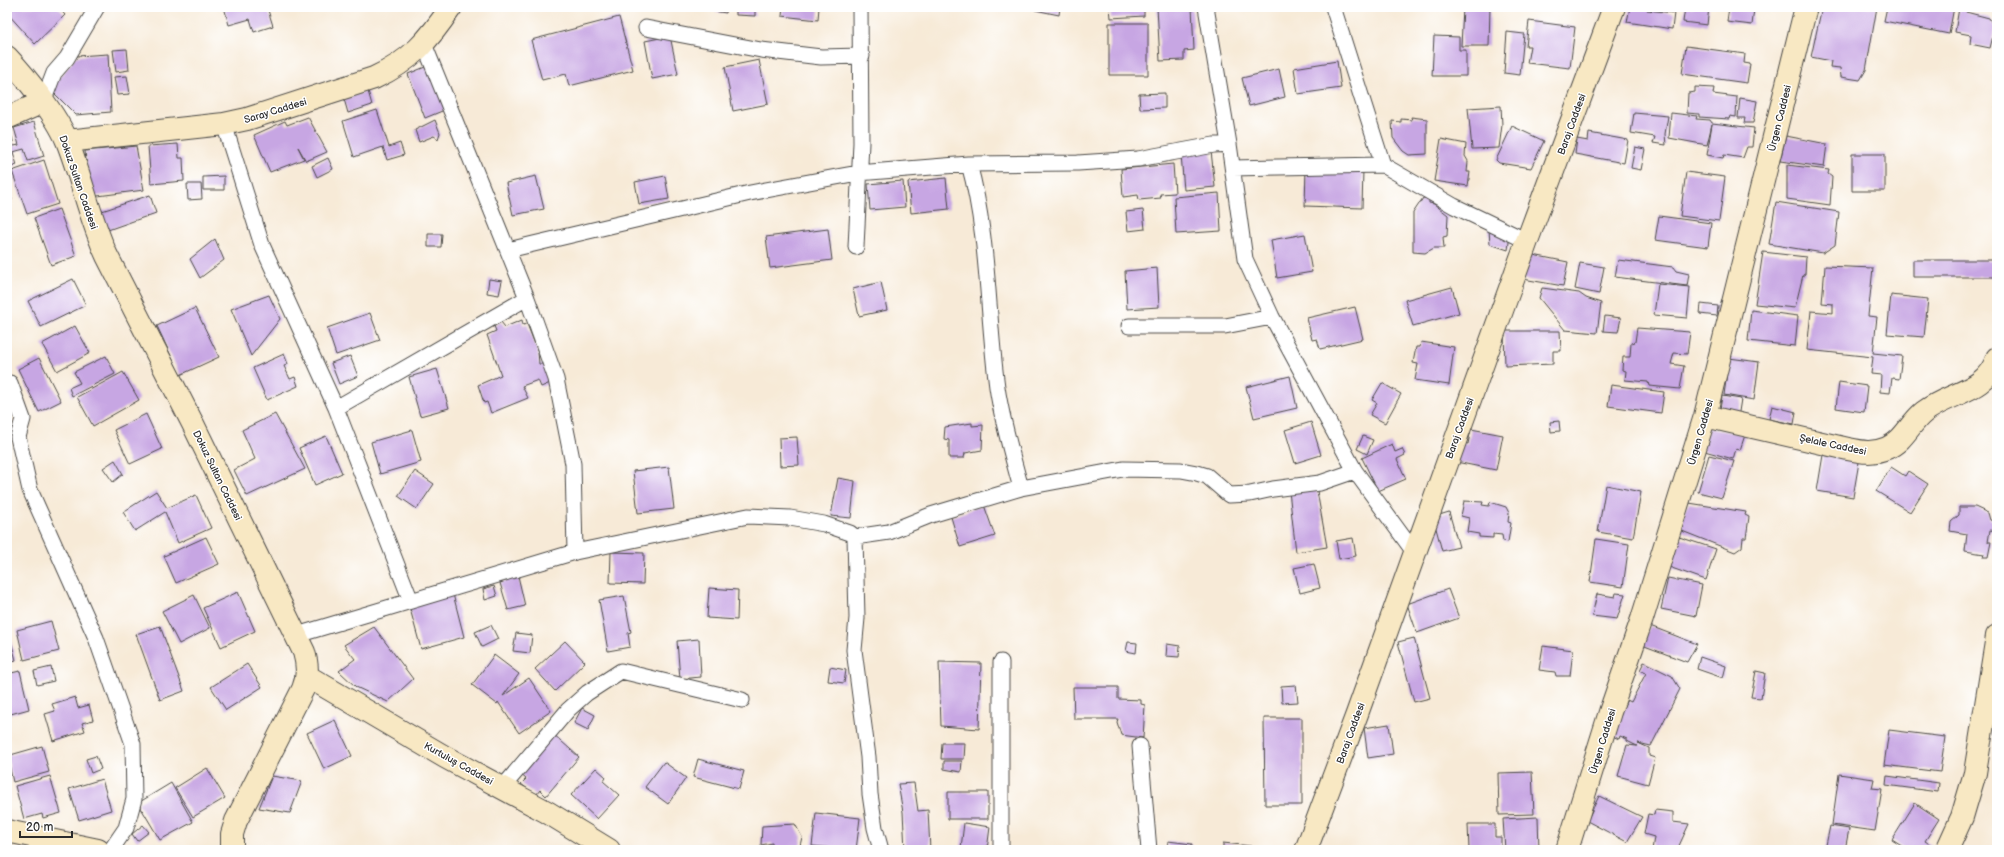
<svg xmlns="http://www.w3.org/2000/svg" width="2004" height="857" font-family="'Balsamiq Sans',sans-serif">
	<rect width="100%" height="100%" fill="#fff"/>
	<filter id="ink" filterUnits="userSpaceOnUse"><feTurbulence type="fractalNoise" baseFrequency=".025" numOctaves="2"/><feDisplacementMap in="SourceGraphic" scale="8" xChannelSelector="R" yChannelSelector="G"/><feConvolveMatrix kernelMatrix="1 2 1 2 8 2 1 2 1" color-interpolation-filters="sRGB"/></filter>
	<filter id="wash" filterUnits="userSpaceOnUse"><feTurbulence type="fractalNoise" baseFrequency=".012" numOctaves="4" result="noise"/><feDisplacementMap in="SourceGraphic" scale="16" xChannelSelector="R" yChannelSelector="G"/><feGaussianBlur stdDeviation="0.9" result="paint"/><feColorMatrix in="noise" values="0 0 0 0 0 0 0 0 0 0 0 0 0 0 0 0 0 1.4 0 .05"/><feComposite in="paint" operator="in"/></filter>
	<g filter="url(#wash)">
		<rect width="100%" height="100%" fill="#f7ead7"/>
		<g id="blocks">
			<path fill="#c7a6e3" d="M7,7H58L65,15L35,44L7,13Z
				M224,7H267L273,26L254,32L250,19L229,25Z
				M683,7H702V10Z
				M713,7H727L726,13L713,11Z
				M736,7H755V16L736,15Z
				M783,7H819L818,20L782,16Z
				M1035,7H1060L1059,15L1035,10Z
				M1110,7H1144V16L1111,18Z
				M1157,7H1192L1194,50L1184,51V60L1160,61Z
				M1473,7H1490L1489,46H1461L1463,8Z
				M1630,7H1647V10L1674,13L1672,29L1627,22Z
				M1685,7H1709L1707,25L1683,22Z
				M1729,7L1754,9L1752,25L1727,22Z
				M1822,7H1877L1866,70L1860,80L1841,77L1840,68L1830,67L1831,61L1811,57Z
				M1887,7H1954L1949,34L1884,21Z
				M1959,8H1966V12L1989,18L1995,28L1990,48L1970,44L1971,35L1955,32Z
				M619,17L633,70L569,86L566,74L542,80L531,40Z
				M1529,21L1575,27L1570,68L1527,63L1530,46H1526Z
				M1109,23H1148V75H1109Z
				M1507,32L1524,34L1520,75L1504,73Z
				M1996,33H1997V44L1994,43Z
				M670,36L678,74L652,79L645,41Z
				M1434,36L1459,37V50H1466V76H1432Z
				M1686,46L1745,54L1744,63L1750,64L1747,83L1682,74Z
				M127,49L129,70L116,72L113,50Z
				M108,54L111,112L76,115L53,92V86L77,56Z
				M759,60L768,104L733,111L725,67Z
				M1337,61L1341,88L1298,94L1294,68Z
				M430,65L447,109L425,118L408,74Z
				M1279,69L1285,97L1249,106L1242,78Z
				M127,76L130,94L117,95L114,77Z
				M1695,87L1714,88L1713,94L1737,97L1736,117L1730,116L1729,119L1699,117V114L1687,113L1688,93L1695,92Z
				M368,91L372,105L348,113L344,99Z
				M1165,93V108L1140,109L1139,94Z
				M1740,98L1757,101L1753,123H1744L1745,118H1738Z
				M1501,106L1502,125L1499,148L1472,149L1468,108Z
				M377,110L389,147L400,143L404,155L387,160L383,147L354,157L343,121Z
				M1634,113L1668,116L1665,134L1666,145L1653,143L1655,137L1631,133Z
				M1671,113L1697,116L1696,119L1710,120L1712,123L1754,128L1752,147H1747L1743,158L1724,155L1723,158L1707,155L1712,124L1707,145L1669,138Z
				M308,117L327,152L306,161L298,147L304,159L270,172L254,135L285,121L287,125Z
				M1411,117L1427,119V154L1409,155L1403,151L1393,138L1392,121L1401,122V119L1412,120Z
				M435,120L440,133L438,139L434,136L419,142L415,130Z
				M34,122L44,156L28,161L24,149L13,152L17,165L11,167L7,152V139L12,137L14,146L19,145L14,128Z
				M1512,126L1544,141L1531,168L1499,163L1496,160Z
				M1589,133L1628,140L1624,163L1575,154L1577,139L1588,141Z
				M1786,136L1827,144L1824,167L1780,161Z
				M1441,139L1466,144L1465,156L1468,161L1467,172H1470L1468,186L1434,181Z
				M178,144L179,158H183L184,181L151,184L148,146Z
				M136,146L144,190L90,197L85,151Z
				M1635,147L1645,149L1641,170L1631,168Z
				M1211,151L1215,187L1184,190L1181,154Z
				M1852,154H1885V191H1852Z
				M328,158L333,169L317,177L312,166Z
				M44,160L58,204L27,214L12,171Z
				M1173,164L1175,193L1160,194L1161,198L1139,200L1138,195L1123,197L1121,169Z
				M1787,165L1829,170L1828,174L1832,177L1830,205L1787,199Z
				M1306,168L1363,170L1362,208L1305,206Z
				M1686,172L1725,177L1719,221L1680,216Z
				M224,176V190H203V177Z
				M536,176L544,209L513,215L506,183Z
				M665,176L669,199L639,204L635,182Z
				M946,178L949,209L911,213L908,182Z
				M903,181L905,207L870,210L868,184Z
				M7,184L12,200L7,201Z
				M187,184H201L202,199L188,200Z
				M1219,193L1221,231L1176,234L1174,197Z
				M150,195L156,213L105,231L99,212Z
				M1423,198L1429,199V203L1434,204L1448,215L1447,236L1443,237L1444,248H1434L1425,253L1413,252V213Z
				M1776,202L1839,212L1835,245L1823,253L1769,244Z
				M59,209L76,256L51,265L34,218Z
				M1143,210L1145,229L1128,231L1126,212Z
				M1659,216L1711,223L1708,247L1655,240Z
				M828,229L832,260L770,268L766,237Z
				M1489,229L1510,234L1508,250L1490,244Z
				M428,234H442L441,247H428Z
				M1305,234L1312,272L1277,278L1271,240Z
				M215,239L224,260L200,278L190,259Z
				M1763,252L1806,257L1805,274L1803,275L1795,308L1755,304Z
				M1528,254L1568,262L1563,286L1523,279Z
				M1618,260L1673,267L1676,271L1689,274L1687,286L1615,277Z
				M1913,260H1997V277H1913Z
				M1580,263L1604,267L1599,294L1575,289Z
				M1825,266L1873,268L1868,316L1877,317L1873,353L1902,356L1899,379L1892,378L1890,393L1880,392L1881,375L1871,374L1873,357L1807,350L1811,311L1833,313V304L1822,303Z
				M1157,268L1159,307L1127,309L1125,271Z
				M73,279L86,305L41,327L28,301Z
				M489,279L502,281L499,295L487,293Z
				M881,282L887,310L859,316L853,289Z
				M1658,284L1690,287L1687,318L1654,315Z
				M1452,287L1459,313L1413,326L1405,300Z
				M1542,288L1579,293L1586,298L1601,303L1597,333L1565,330L1539,298Z
				M269,295L280,319L251,356L231,309Z
				M1891,295L1928,299L1924,337L1887,334Z
				M1701,304L1718,306L1717,316L1700,314Z
				M1355,307L1363,339L1320,349L1317,339L1312,340L1307,318Z
				M195,308L219,357L180,375L157,326Z
				M1751,310L1798,316L1795,346L1748,341Z
				M370,313L380,340L336,355L327,328Z
				M1605,316L1621,318L1618,332L1603,331Z
				M522,320L523,325L527,324L538,352L539,364H544L550,383L541,387L538,380L522,386L528,398L491,413L487,402L484,403L478,385L501,375L487,335L496,331L494,326L501,322L505,327Z
				M75,326L90,353L57,371L42,344Z
				M1637,328L1690,332L1687,354L1674,353L1671,364L1684,366L1680,389L1649,386L1648,382L1625,380L1626,371L1622,370L1623,357H1630L1631,343L1635,342Z
				M1504,331H1560L1561,351H1553V364L1505,366Z
				M1421,342L1454,347L1449,385L1415,380L1418,364L1413,363L1416,347H1420Z
				M284,354L288,364L284,366L290,379L295,377L298,386L267,400L253,368Z
				M106,356L115,374L72,396L69,388L80,383L74,372Z
				M350,356L358,376L339,384L331,363Z
				M39,358L61,401L39,412L18,369Z
				M1729,358L1759,362L1754,400L1724,395Z
				M437,369L449,408L420,416L409,377Z
				M123,372L139,400L93,426L77,397Z
				M1290,376L1297,408L1254,418L1246,387Z
				M1839,382L1867,386L1864,412L1836,408Z
				M1382,383L1401,394L1385,423L1370,415L1377,403L1372,400Z
				M1611,385L1664,392L1661,413L1608,406Z
				M1722,396L1741,399L1738,418L1719,416Z
				M1772,406L1796,412L1794,424L1769,419Z
				M146,414L162,449L130,464L114,430Z
				M275,414L305,469L247,496L234,470L255,459L242,430Z
				M1559,421L1560,431L1551,432L1550,422Z
				M1311,422L1321,455L1295,463L1285,430Z
				M972,423V426L983,425L982,450L965,453L964,458H949V440L944,439L945,427Z
				M1708,428L1745,435L1740,450L1736,449L1733,459L1701,450Z
				M1471,429L1503,435L1496,470L1456,462L1460,442L1468,444Z
				M412,430L421,462L380,474L371,442Z
				M326,436L342,473L315,485L299,448Z
				M1363,436L1373,440L1367,454L1357,449Z
				M797,437L799,465L780,466L779,438Z
				M1392,444L1395,452L1402,449L1405,455L1397,459L1406,479L1378,491L1362,458Z
				M1709,455L1734,461L1722,498L1698,492Z
				M1823,455L1859,462L1853,497L1817,491Z
				M115,460L123,474L113,482L103,468Z
				M669,467L674,509L638,513L633,471Z
				M1891,467L1905,476L1908,471L1928,484L1910,512L1876,491Z
				M415,471L434,484L417,509L398,496Z
				M838,478L855,481L851,518L831,516Z
				M1606,485L1641,492L1633,538L1598,532Z
				M156,491L167,508L196,495L211,528L178,543L165,512L135,531L123,512Z
				M1289,491H1317L1327,547L1296,552Z
				M1464,501L1483,502L1482,505L1489,506L1490,502L1506,507L1509,513L1508,522L1511,523L1508,542L1503,541L1502,535L1493,534V538L1479,537V534L1467,532L1469,518L1461,516Z
				M1689,503L1746,512L1745,515L1749,517L1746,538H1743L1742,547L1735,552L1677,529Z
				M984,505L995,536L960,547L951,517Z
				M1959,507H1975L1988,513L1990,520L1997,522V531L1990,530L1988,542H1991L1988,557H1983L1984,554L1965,551L1967,534L1950,531L1951,522L1959,515Z
				M1449,512L1459,547L1442,551L1433,517Z
				M1676,536L1716,549L1706,580L1666,566Z
				M206,537L219,564L176,583L164,556Z
				M1353,538L1356,556L1339,559L1336,541Z
				M1596,539L1629,544L1623,587L1590,582Z
				M611,552L644,553L643,584L610,583Z
				M1314,564L1320,588L1300,593L1294,568Z
				M518,576L525,606L508,610L500,583Z
				M1668,578L1702,585L1696,616L1661,609Z
				M494,586L497,596L485,600L483,589Z
				M709,588L738,590L737,620L707,618Z
				M1448,589L1459,618L1417,633L1407,604Z
				M238,592L255,631L221,647L203,608Z
				M1616,593L1625,594L1617,619L1592,616L1597,594L1615,597Z
				M453,594L464,637L421,649L409,605Z
				M194,595L210,628L179,644L162,611Z
				M624,596L631,632L628,633L630,647L608,651L599,600Z
				M51,621L59,651L24,660L17,630Z
				M491,625L498,639L482,647L475,632Z
				M160,626L184,691L160,700L136,634Z
				M1650,626L1697,644L1687,662L1642,645Z
				M7,627L16,660L7,663Z
				M374,627L413,679L388,702L356,687L339,671L355,659L344,645Z
				M516,633L532,635L530,653L513,651Z
				M1414,638L1430,698L1414,702L1398,642Z
				M699,639L701,677L680,679L677,641Z
				M565,641L585,662L555,691L535,669Z
				M1128,642L1137,643L1136,653L1126,651Z
				M1167,644L1180,646L1179,657L1166,656Z
				M1543,646L1573,650L1570,676H1556L1555,672L1539,670Z
				M494,655L519,674L503,696L529,678L551,711L519,733L498,702L497,704L472,685Z
				M1700,657L1726,666L1723,678L1697,669Z
				M939,662L981,663L979,729L941,726Z
				M1644,662L1672,676L1680,689L1651,746L1638,743L1649,748V756L1655,758L1648,784L1618,776L1627,745L1637,746L1627,741V739L1620,736L1619,739L1608,734L1627,700L1631,702L1646,673L1640,670Z
				M247,664L262,687L226,710L211,687Z
				M51,667L54,681L37,685L34,671Z
				M830,667L846,670L844,683L828,681Z
				M20,671L29,709L7,715V674Z
				M1756,671L1765,673L1761,698L1751,697Z
				M1296,685L1298,702L1282,703L1281,686Z
				M1073,687H1118V699L1141,700V704L1145,705L1143,738L1121,735L1117,722L1118,719H1074Z
				M75,697L78,708L89,705L93,720L82,723L85,731L53,741L45,714L55,711L52,704Z
				M582,708L595,715L588,730L574,723Z
				M1264,718H1302V805H1265Z
				M335,720L352,756L324,769L307,733Z
				M1389,724L1393,754L1368,758L1364,728Z
				M1889,730L1945,737L1940,772L1884,765Z
				M552,733L579,757L546,796L540,790L536,795L521,784L526,779L519,773Z
				M942,743H965L964,759H941Z
				M42,746L49,772L13,782L7,756Z
				M96,756L101,769L91,773L86,759Z
				M698,759L744,771L739,789L693,777Z
				M944,761H962L961,772L944,769Z
				M664,762L686,778L668,804L645,787Z
				M207,768L225,798L193,817L175,788Z
				M596,768L606,777L603,781L619,795L597,819L571,795Z
				M1532,772L1534,814L1499,815L1498,773Z
				M1839,774L1874,779L1872,788L1882,789L1875,831L1832,825Z
				M50,776L61,813L43,818L42,814L24,819L15,786Z
				M272,776L302,781L290,813L259,808Z
				M1887,776L1939,783L1938,792L1886,785Z
				M102,779L111,810L79,820L69,789Z
				M171,783L193,822L160,840L138,803Z
				M914,783L918,811L928,810L930,850H905L903,812L898,784Z
				M948,792H988V819H948Z
				M1599,796L1642,817L1627,842L1587,821Z
				M1915,803L1939,819L1925,841L1931,845L1928,850H1908L1892,840Z
				M1655,810L1673,812V822L1689,824L1677,850H1652L1654,837L1644,834L1648,814L1654,815Z
				M816,813L860,818L856,850L812,846Z
				M1538,817L1539,850H1505L1503,819Z
				M964,823L990,827L987,850L961,848Z
				M795,824L802,837L799,850H772V843L761,845L762,826Z
				M1468,824H1495V837H1501V850H1469Z
				M143,825L149,832L137,841L132,834Z
				M1830,826L1849,829L1845,850H1825Z
				M1168,841L1192,844L1191,850H1167Z
				M1223,843L1251,846V850H1223Z"/>
		</g>
	</g>
	<g filter="url(#ink)">
		<use href="#blocks" fill-opacity="0" stroke="#4a4845" stroke-width="1"/>
		<g fill="none" stroke-linecap="round" stroke-linejoin="round">
			<defs>
				<path id="street" d="M1206,7L1229,144L1245,259L1272,317L1355,471L1414,552
					M646,28L761,50L821,57L862,56
					M424,44L527,298L556,379L573,464L575,552
					M43,102L54,73L67,58L97,7
					M224,124L262,245L336,408L411,601
					M969,164C989,236 987,313 997,387C1002,421 1012,455 1021,488
					M1383,165L1454,206L1527,241
					M1233,168L1383,165L1333,7
					M856,247L861,143L860,7
					M508,250L750,193L858,173L969,164L1078,163L1138,159L1214,145L1229,144
					M1129,326H1225L1272,317
					M10,383L23,419L18,437L30,490L96,638L133,744L134,799L126,828L111,850
					M336,408L527,298
					M855,537L857,618L854,650L868,757L870,794L875,828L881,850
					M297,635L575,552L748,516L790,518L824,524L850,533L855,537L889,532L931,515L1021,488L1123,469L1181,470L1197,473L1207,476L1229,495L1250,494L1273,489L1320,483L1355,471
					M1001,662V850
					M1140,746L1149,850
					M503,787L568,710L587,693L621,671L742,700"/>
				<path id="secondary" d="M7,57C26,77 57,116 67,141C82,179 90,219 107,256L193,424L304,652C308,666 308,676 303,689L236,821L232,834V850
					M7,118L43,102
					M67,141L224,124L247,119L374,78C411,61 429,40 451,7
					M1705,416L1848,449C1862,452 1873,454 1887,448C1904,441 1910,423 1924,412C1949,392 1986,393 1997,358
					M307,676L445,757L547,812L609,850
					M7,831L98,850
					M1306,850L1357,714L1527,241L1614,7
					M1567,850L1610,712L1642,619L1705,416L1806,7
					M1947,850L1962,817L1975,773L1997,636"/>
			</defs>
			<use href="#street" stroke="#4a4845" stroke-width="17"/>
			<use href="#secondary" stroke="#4a4845" stroke-width="24"/>
			<use href="#street" stroke="#fff" stroke-width="15"/>
			<use href="#secondary" stroke="#f8e8c3" stroke-width="22"/>
		</g>
	</g>
	<g text-anchor="middle" stroke-width="3" stroke-linejoin="round" paint-order="stroke">
		<g font-size="10" fill="#2b2b2b" stroke="#fff">
			<text transform="translate(275 110) rotate(-17)" y="4">Saray Caddesi</text>
			<text transform="translate(1779 118) rotate(-76)" y="4">Ürgen Caddesi</text>
			<text transform="translate(1571 124) rotate(-70)" y="4">Baraj Caddesi</text>
			<text transform="translate(79 182) rotate(71)" y="4">Dokuz Sultan Caddesi</text>
			<text transform="translate(1459 428) rotate(-70)" y="4">Baraj Caddesi</text>
			<text transform="translate(1700 432) rotate(-74)" y="4">Ürgen Caddesi</text>
			<text transform="translate(1833 444) rotate(12)" y="4">Şelale Caddesi</text>
			<text transform="translate(218 475) rotate(64)" y="4">Dokuz Sultan Caddesi</text>
			<text transform="translate(1350 733) rotate(-70)" y="4">Baraj Caddesi</text>
			<text transform="translate(1602 741) rotate(-73)" y="4">Ürgen Caddesi</text>
			<text transform="translate(459 763) rotate(29)" y="4">Kurtuluş Caddesi</text>
		</g>
	</g>
	<rect width="2004" height="857" fill="none" stroke="#fff" stroke-width="24"/>
	<path d="M20 831v6h52v-6" fill="none" stroke="#2b2b2b" stroke-width="2"/>
	<text x="26" y="831" font-size="12" fill="#2b2b2b" stroke="#ffffff" stroke-width="3" paint-order="stroke">20 m</text>
</svg>
